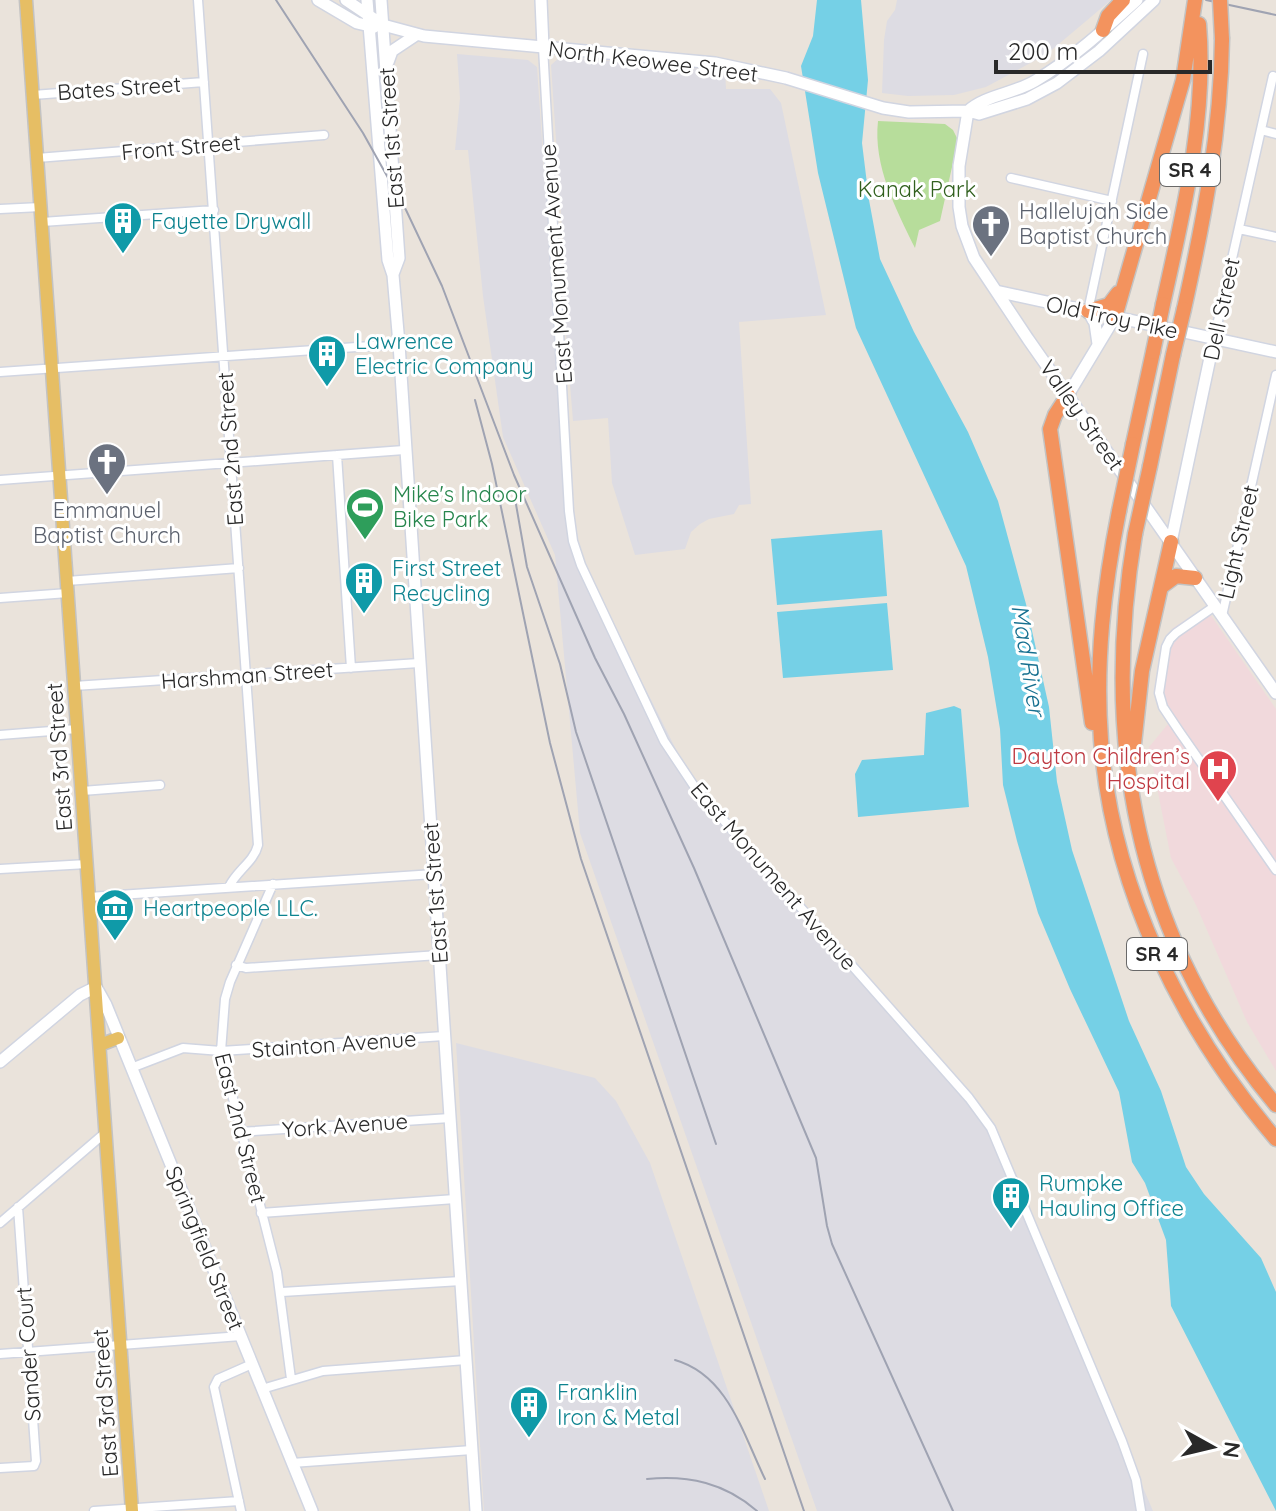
<svg xmlns="http://www.w3.org/2000/svg" width="1276" height="1511" font-family="Quicksand,sans-serif">
	<rect width="100%" height="100%" fill="#eae3db"/>
	<path fill="#dddce3" d="M897,0H1111L1047,54L986,87L954,95L908,96L882,93L884,40L887,21L895,10Z
		M457,54L528,60L537,67L569,537L696,789L989,1124L1153,1511H817L580,833L555,555L503,437L483,296L468,150H455L460,98Z
		M566,57L725,71L726,89H770L781,103L826,315L739,322L751,504L739,505L734,514L709,519L700,524L691,532L685,549L635,555L612,483L608,418L573,421L564,311V259L551,65L559,58Z
		M456,1043L595,1078L616,1101L650,1163L769,1511H484Z"/>
	<path fill="#f1d9dc" d="M1205,607L1276,709V1071L1247,1022L1196,905L1171,858L1149,747L1168,724L1160,711L1154,692L1165,644L1173,628Z"/>
	<path fill="#b7dd9b" d="M878,121L945,124L953,130L958,140L940,221L919,230L915,248C896,209 873,166 878,121Z"/>
	<path fill="#75d0e6" d="M817,0H861L868,80L862,143L869,200L880,259L914,332L968,432L998,501L1026,604L1049,707L1057,782L1072,850L1129,1021L1161,1091L1186,1167L1204,1194L1261,1258L1276,1292V1511L1171,1306L1166,1240L1145,1183L1132,1162L1119,1092L1070,989L1038,913L1017,841L1003,785L1000,729L988,657L966,566L856,328L818,173L801,66L813,36Z
		M882,530L887,596L777,605L771,539Z
		M887,603L893,670L783,678L777,612Z
		M954,706L961,709L969,807L858,817L855,774L862,760L924,755L926,713Z"/>
	<g fill="none" stroke-linecap="round" stroke-linejoin="round">
		<defs>
			<path id="street" d="M198,0L258,845C254,862 236,871 229,887
				M543,47L569,511L573,541L581,565L664,741L696,789L969,1098L991,1128L1122,1441L1136,1480L1141,1511
				M33,95L204,82
				M1261,130L1276,134
				M37,158L324,135
				M1011,178L1112,201
				M0,209L41,207
				M42,222L214,210
				M1239,229L1276,237
				M1088,311L1143,54
				M1214,339L1273,76
				M0,372L399,344
				M337,455L351,668
				M0,480L404,450
				M67,581L239,568
				M0,598L68,593
				M1215,606L1176,633L1170,639L1166,647L1159,693L1163,707L1179,731L1276,870
				M1222,616L1276,375
				M74,686L419,663
				M0,735L77,729
				M82,791L160,785
				M0,869L87,864
				M273,884L230,982L225,999L221,1051L277,1272L291,1379
				M89,897L434,874
				M236,965L246,968L439,955
				M131,1068L183,1048L221,1051L444,1036
				M240,1132L450,1118
				M261,1213L455,1199
				M0,1223L106,1132
				M282,1292L461,1281
				M0,1354L241,1336
				M262,1389L323,1371L466,1360
				M292,1463L472,1450
				M0,1468L34,1466L36,1461L18,1207
				M94,1511L239,1501
				M241,1511L214,1387L218,1379L252,1364"/>
			<path id="secondary" d="M318,0L357,23L374,27
				M346,0L383,25L424,36L715,63L786,78L883,108L909,112L968,111L979,114L1027,99L1057,83L1099,51L1154,0
				M367,0L388,260L393,275L399,344L476,1511
				M381,0L399,258L393,274
				M541,0L543,47
				M388,62L392,51L416,35
				M968,111L959,166V207L962,226L974,258L1028,339L1276,693
				M968,111C986,95 1013,94 1035,81C1072,59 1105,29 1137,0
				M996,291L1276,352
				M1088,311L1095,323L1098,344
				M1068,395L1115,317
				M1171,542L1214,339
				M0,1062L80,995L96,987L106,1005L312,1511"/>
			<path id="primary" d="M26,0L132,1511
				M100,1045L118,1038"/>
			<path id="highway" d="M1103,30L1108,16L1123,0
				M1163,304C1183,213 1207,118 1199,24
				M1184,309C1204,219 1221,132 1222,39
				M1088,311L1109,305L1118,293
				M1115,317L1183,80L1195,0
				M1068,395L1055,415L1050,429L1092,723
				M1133,444L1153,352
				M1150,466L1173,355
				M1119,511C1104,587 1095,662 1101,740C1112,887 1181,1028 1276,1139
				M1135,534C1100,744 1137,939 1276,1105
				M1161,587L1176,576L1195,578
				M1133,753L1142,671L1171,542"/>
		</defs>
		<use href="#street" stroke="#d1d5e1" stroke-width="11"/>
		<use href="#secondary" stroke="#d1d5e1" stroke-width="14"/>
		<use href="#primary" stroke="#c3c3c3" stroke-width="15"/>
		<use href="#highway" stroke="#c3c3c3" stroke-width="17"/>
		<use href="#street" stroke="#fff" stroke-width="8"/>
		<use href="#secondary" stroke="#fff" stroke-width="11"/>
		<use href="#primary" stroke="#e6be64" stroke-width="12"/>
		<use href="#highway" stroke="#f3935e" stroke-width="14"/>
		<path stroke="#9fa3b2" stroke-width="2" d="M276,0L363,133L406,210L442,286L514,475L595,658L624,714L694,868L816,1158L827,1226L832,1244L953,1511
			M1206,0L1276,15
			M475,400L492,464L550,743L581,859L804,1511
			M514,493L527,567L560,664L576,732L716,1144
			M675,1360C728,1375 743,1434 765,1479
			M647,1479C689,1475 725,1483 757,1511"/>
		<defs>
			<path id="highway-bridge" d="M1220,0L1222,39
				M1153,352L1163,304
				M1173,355L1184,309
				M1119,511L1133,444
				M1135,534L1150,466"/>
		</defs>
		<use href="#highway-bridge" stroke="#c3c3c3" stroke-width="17" stroke-linecap="butt"/>
		<use href="#highway-bridge" stroke="#f3935e" stroke-width="14"/>
	</g>
	<defs>
		<symbol id="building-pin" viewBox="-11 -11 22 30"><path d="M0 17L-7.5 6A9.5 9.5 0 1 1 7.5 6Z" fill="#0f9aa8" stroke="#fff"/><path d="M-4-6H4V6H1V3H-1V6H-4ZM-2.5-4.3h1.7v1.8h-1.7ZM.8-4.3h1.7v1.8H.8ZM-2.5-1h1.7V.8h-1.7ZM.8-1h1.7V.8H.8Z" fill="#fff"/></symbol>
		<symbol id="church-pin" viewBox="-11 -11 22 30"><path d="M0 17L-7.5 6A9.5 9.5 0 1 1 7.5 6Z" fill="#6b7280" stroke="#fff"/><path d="M-1.2-6h2.4v3.5h3.3v2.4h-3.3V6h-2.4V-.1h-3.3v-2.4h3.3Z" fill="#fff"/></symbol>
		<symbol id="stadium-pin" viewBox="-11 -11 22 30"><path d="M0 17L-7.5 6A9.5 9.5 0 1 1 7.5 6Z" fill="#2e9e5b" stroke="#fff"/><path d="M0-5a6.5 5 0 1 0 0 10a6.5 5 0 1 0 0-10ZM-3.5-1.8h7v3.6h-7Z" fill="#fff"/></symbol>
		<symbol id="hospital-pin" viewBox="-11 -11 22 30"><path d="M0 17L-7.5 6A9.5 9.5 0 1 1 7.5 6Z" fill="#e0444e" stroke="#fff"/><path d="M-5-5h3v3.5h4V-5h3V5h-3V1.5h-4V5h-3Z" fill="#fff"/></symbol>
		<symbol id="museum-pin" viewBox="-11 -11 22 30"><path d="M0 17L-7.5 6A9.5 9.5 0 1 1 7.5 6Z" fill="#0f9aa8" stroke="#fff"/><path d="M0-6L6-3V-2H-6V-3ZM-5-1h2V3h-2ZM-1-1h2V3h-2ZM3-1h2V3H3ZM-6 4H6V6H-6Z" fill="#fff"/></symbol>
	</defs>
	<g fill-rule="evenodd">
		<use href="#building-pin" x="101" y="199" width="44" height="60"/>
		<use href="#church-pin" x="969" y="202" width="44" height="60"/>
		<use href="#building-pin" x="305" y="332" width="44" height="60"/>
		<use href="#church-pin" x="85" y="440" width="44" height="60"/>
		<use href="#stadium-pin" x="343" y="485" width="44" height="60"/>
		<use href="#building-pin" x="342" y="559" width="44" height="60"/>
		<use href="#hospital-pin" x="1196" y="747" width="44" height="60"/>
		<use href="#museum-pin" x="93" y="886" width="44" height="60"/>
		<use href="#building-pin" x="989" y="1174" width="44" height="60"/>
		<use href="#building-pin" x="507" y="1383" width="44" height="60"/>
	</g>
	<g text-anchor="middle" stroke-width="6" stroke-linejoin="round" paint-order="stroke">
		<g fill="#fff" stroke="#696969" stroke-width="2">
			<rect x="1160" y="154" width="60" height="32" rx="6"/>
			<rect x="1127" y="938" width="60" height="32" rx="6"/>
		</g>
		<g font-size="20" font-weight="bold" fill="#292929">
			<text x="1190" y="177">SR 4</text>
			<text x="1157" y="961">SR 4</text>
		</g>
		<g font-size="22" fill="#292929" stroke="#fff">
			<text transform="translate(653 61) rotate(7)" y="8">North Keowee Street</text>
			<text transform="translate(119 88) rotate(-4)" y="8">Bates Street</text>
			<text transform="translate(391 138) rotate(-94)" y="8">East 1st Street</text>
			<text transform="translate(181 147) rotate(-5)" y="8">Front Street</text>
			<text transform="translate(556 264) rotate(-94)" y="8">East Monument Avenue</text>
			<text transform="translate(1221 309) rotate(-78)" y="8">Dell Street</text>
			<text transform="translate(1112 317) rotate(12)" y="8">Old Troy Pike</text>
			<text transform="translate(1082 415) rotate(55)" y="8">Valley Street</text>
			<text transform="translate(230 449) rotate(-94)" y="8">East 2nd Street</text>
			<text transform="translate(1238 542) rotate(-77)" y="8">Light Street</text>
			<text transform="translate(247 675) rotate(-4)" y="8">Harshman Street</text>
			<text transform="translate(59 757) rotate(-94)" y="8">East 3rd Street</text>
			<text transform="translate(774 876) rotate(49)" y="8">East Monument Avenue</text>
			<text transform="translate(435 893) rotate(-94)" y="8">East 1st Street</text>
			<text transform="translate(334 1044) rotate(-4)" y="8">Stainton Avenue</text>
			<text transform="translate(345 1125) rotate(-4)" y="8">York Avenue</text>
			<text transform="translate(241 1128) rotate(76)" y="8">East 2nd Street</text>
			<text transform="translate(205 1248) rotate(68)" y="8">Springfield Street</text>
			<text transform="translate(28 1354) rotate(-94)" y="8">Sander Court</text>
			<text transform="translate(105 1403) rotate(-94)" y="8">East 3rd Street</text>
		</g>
		<g font-size="22" fill="#31601e" stroke="#fff">
			<text x="917" y="197">Kanak Park</text>
		</g>
		<g font-size="22" fill="#5b616d" stroke="#fff" text-anchor="start">
			<text x="1019" y="219">Hallelujah Side<tspan x="1019" dy="25">Baptist Church</tspan></text>
			<text x="107" y="518" text-anchor="middle">Emmanuel<tspan x="107" dy="25">Baptist Church</tspan></text>
		</g>
		<g font-size="22" fill="#0d838f" stroke="#fff" text-anchor="start">
			<text x="151" y="229">Fayette Drywall</text>
			<text x="355" y="349">Lawrence<tspan x="355" dy="25">Electric Company</tspan></text>
			<text x="392" y="576">First Street<tspan x="392" dy="25">Recycling</tspan></text>
			<text x="143" y="916">Heartpeople LLC.</text>
			<text x="1039" y="1191">Rumpke<tspan x="1039" dy="25">Hauling Office</tspan></text>
			<text x="557" y="1400">Franklin<tspan x="557" dy="25">Iron &amp; Metal</tspan></text>
		</g>
		<g font-size="22" fill="#27864d" stroke="#fff" text-anchor="start">
			<text x="393" y="502">Mike's Indoor<tspan x="393" dy="25">Bike Park</tspan></text>
		</g>
		<g font-size="22" fill="#be3a42" stroke="#fff" text-anchor="end">
			<text x="1190" y="764">Dayton Children’s<tspan x="1190" dy="25">Hospital</tspan></text>
		</g>
		<g font-size="24" font-style="italic" fill="#166f8f" stroke="#fff">
			<text transform="translate(1028 660) rotate(81)" y="8">Mad River</text>
		</g>
	</g>
	<g transform="translate(1212 1447) rotate(98)" stroke="#ffffff" stroke-width="6" paint-order="stroke">
	<path d="M0-6L14 30L0 20L-14 30Z" fill="#292929"/>
	<text y="-12" font-size="22" font-weight="bold" text-anchor="middle" fill="#292929">N</text>
	</g>
	<path d="M996 60v12h214v-12" fill="none" stroke="#292929" stroke-width="4"/>
	<text x="1008" y="60" font-size="24" fill="#292929" stroke="#ffffff" stroke-width="6" paint-order="stroke">200 m</text>
</svg>
